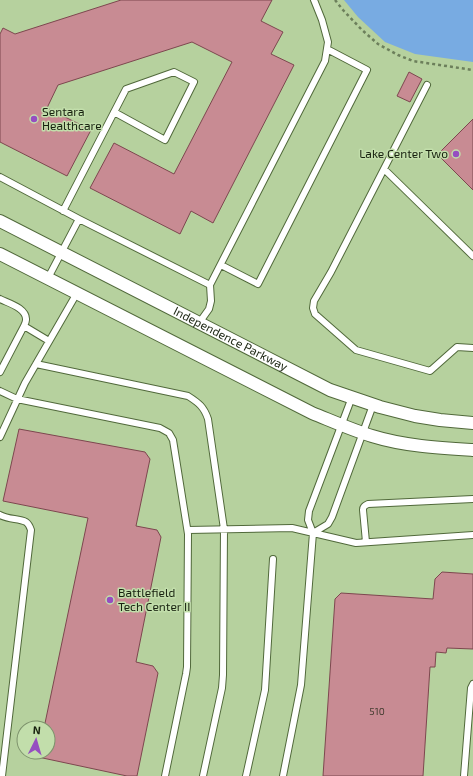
<svg xmlns="http://www.w3.org/2000/svg" width="473" height="776" font-family="'Exo 2',sans-serif">
	<rect width="100%" height="100%" fill="#b6d19e"/>
	<path fill="#78abe2" d="M344,0H473V62L415,54L385,42L358,17Z"/>
	<path fill="#c88b93" stroke="#7d474f" d="M121,0H272L261,21L283,32L271,54L294,65L213,223L191,211L180,234L90,188L114,143L174,174L232,62L192,42L58,85L47,108L91,130L67,176L0,142V34L3,28L15,34Z
		M409,72L422,79L410,102L397,96Z
		M473,119V190L440,157V152Z
		M19,429L145,452L150,459L136,526L157,530L161,537L136,662L153,666L158,673L137,776H127L38,757L39,752H48V728H44L88,518L3,501Z
		M442,572L473,574V649L447,648L446,653L436,652L435,667H430L423,776H323L335,599L341,593L433,599L435,579Z"/>
	<g fill="none" stroke-linecap="round" stroke-linejoin="round">
		<defs>
			<path id="lane" d="M427,85L331,272L314,301L313,308L315,314L356,350L430,371L457,347L473,348
				M384,169L473,256
				M0,177L79,219L210,285L325,61L328,42L322,20L314,0
				M63,211L126,89L174,72L194,82L165,140L114,112
				M221,265L258,284L367,70L327,49
				M48,278L79,219
				M0,299C8,303 27,308 26,320C26,322 25,324 24,326L0,372
				M199,323L209,309L211,301L210,285
				M24,326L49,341
				M36,364L188,396C199,403 204,407 208,419L224,529L223,675L222,688L203,776
				M0,391L17,399L160,428L169,433L173,440L188,534L187,667L186,674L165,776
				M352,397L309,511L308,520L313,533L328,524L332,517L373,405
				M0,437L25,383L77,293
				M0,515C9,520 19,518 26,522C29,524 30,527 31,530L2,776
				M188,530L292,528L356,543L473,535
				M366,542L363,510C363,507 364,506 368,504L473,499
				M246,776L265,690L273,559
				M283,776L301,685L313,533
				M464,776L471,688L473,684"/>
			<g id="street">
				<path id="s1" d="M0,221L330,390L380,407L415,416L440,420L473,423"/>
				<path d="M0,254L312,413C332,421 352,430 372,436C404,446 440,448 473,450"/>
			</g>
		</defs>
		<use href="#lane" stroke="#51693b" stroke-width="8"/>
		<use href="#street" stroke="#51693b" stroke-width="14"/>
		<path stroke="#6c7f5b" stroke-width="2.5" stroke-dasharray="3 3" stroke-linecap="butt" d="M335,0L343,10L362,30L378,44L398,55L413,61L473,70"/>
		<use href="#lane" stroke="#fff" stroke-width="6"/>
		<use href="#street" stroke="#fff" stroke-width="12"/>
	</g>
	<g fill="#964ec1" stroke="#c2deab" stroke-width="1.5">
		<circle cx="34" cy="119" r="4"/>
		<circle cx="456" cy="154" r="4"/>
		<circle cx="110" cy="600" r="4"/>
	</g>
	<g text-anchor="middle" stroke-width="3" stroke-linejoin="round" paint-order="stroke">
		<g font-size="10" fill="#443c30">
			<text x="377" y="715">510</text>
		</g>
		<g font-size="12" fill="#18220f" stroke="#c2deab" text-anchor="start">
			<text x="42" y="116">Sentara<tspan x="42" dy="14">Healthcare</tspan></text>
			<text x="448" y="158" text-anchor="end">Lake Center Two</text>
			<text x="118" y="597">Battlefield<tspan x="118" dy="14">Tech Center II</tspan></text>
		</g>
		<g font-size="12" fill="#18220f" stroke="#c2deab">
			<text dy="4" stroke="none"><textPath href="#s1" startOffset="259">Independence Parkway</textPath></text>
		</g>
	</g>
	<g transform="translate(36 740) rotate(5)"><circle r="19" fill="#c2deab" stroke="#7e936d"/>
	<path d="M0-3L7 15L0 10L-7 15Z" fill="#964ec1"/>
	<text y="-6" font-size="11" font-weight="bold" text-anchor="middle" fill="#18220f">N</text>
	</g>
</svg>
